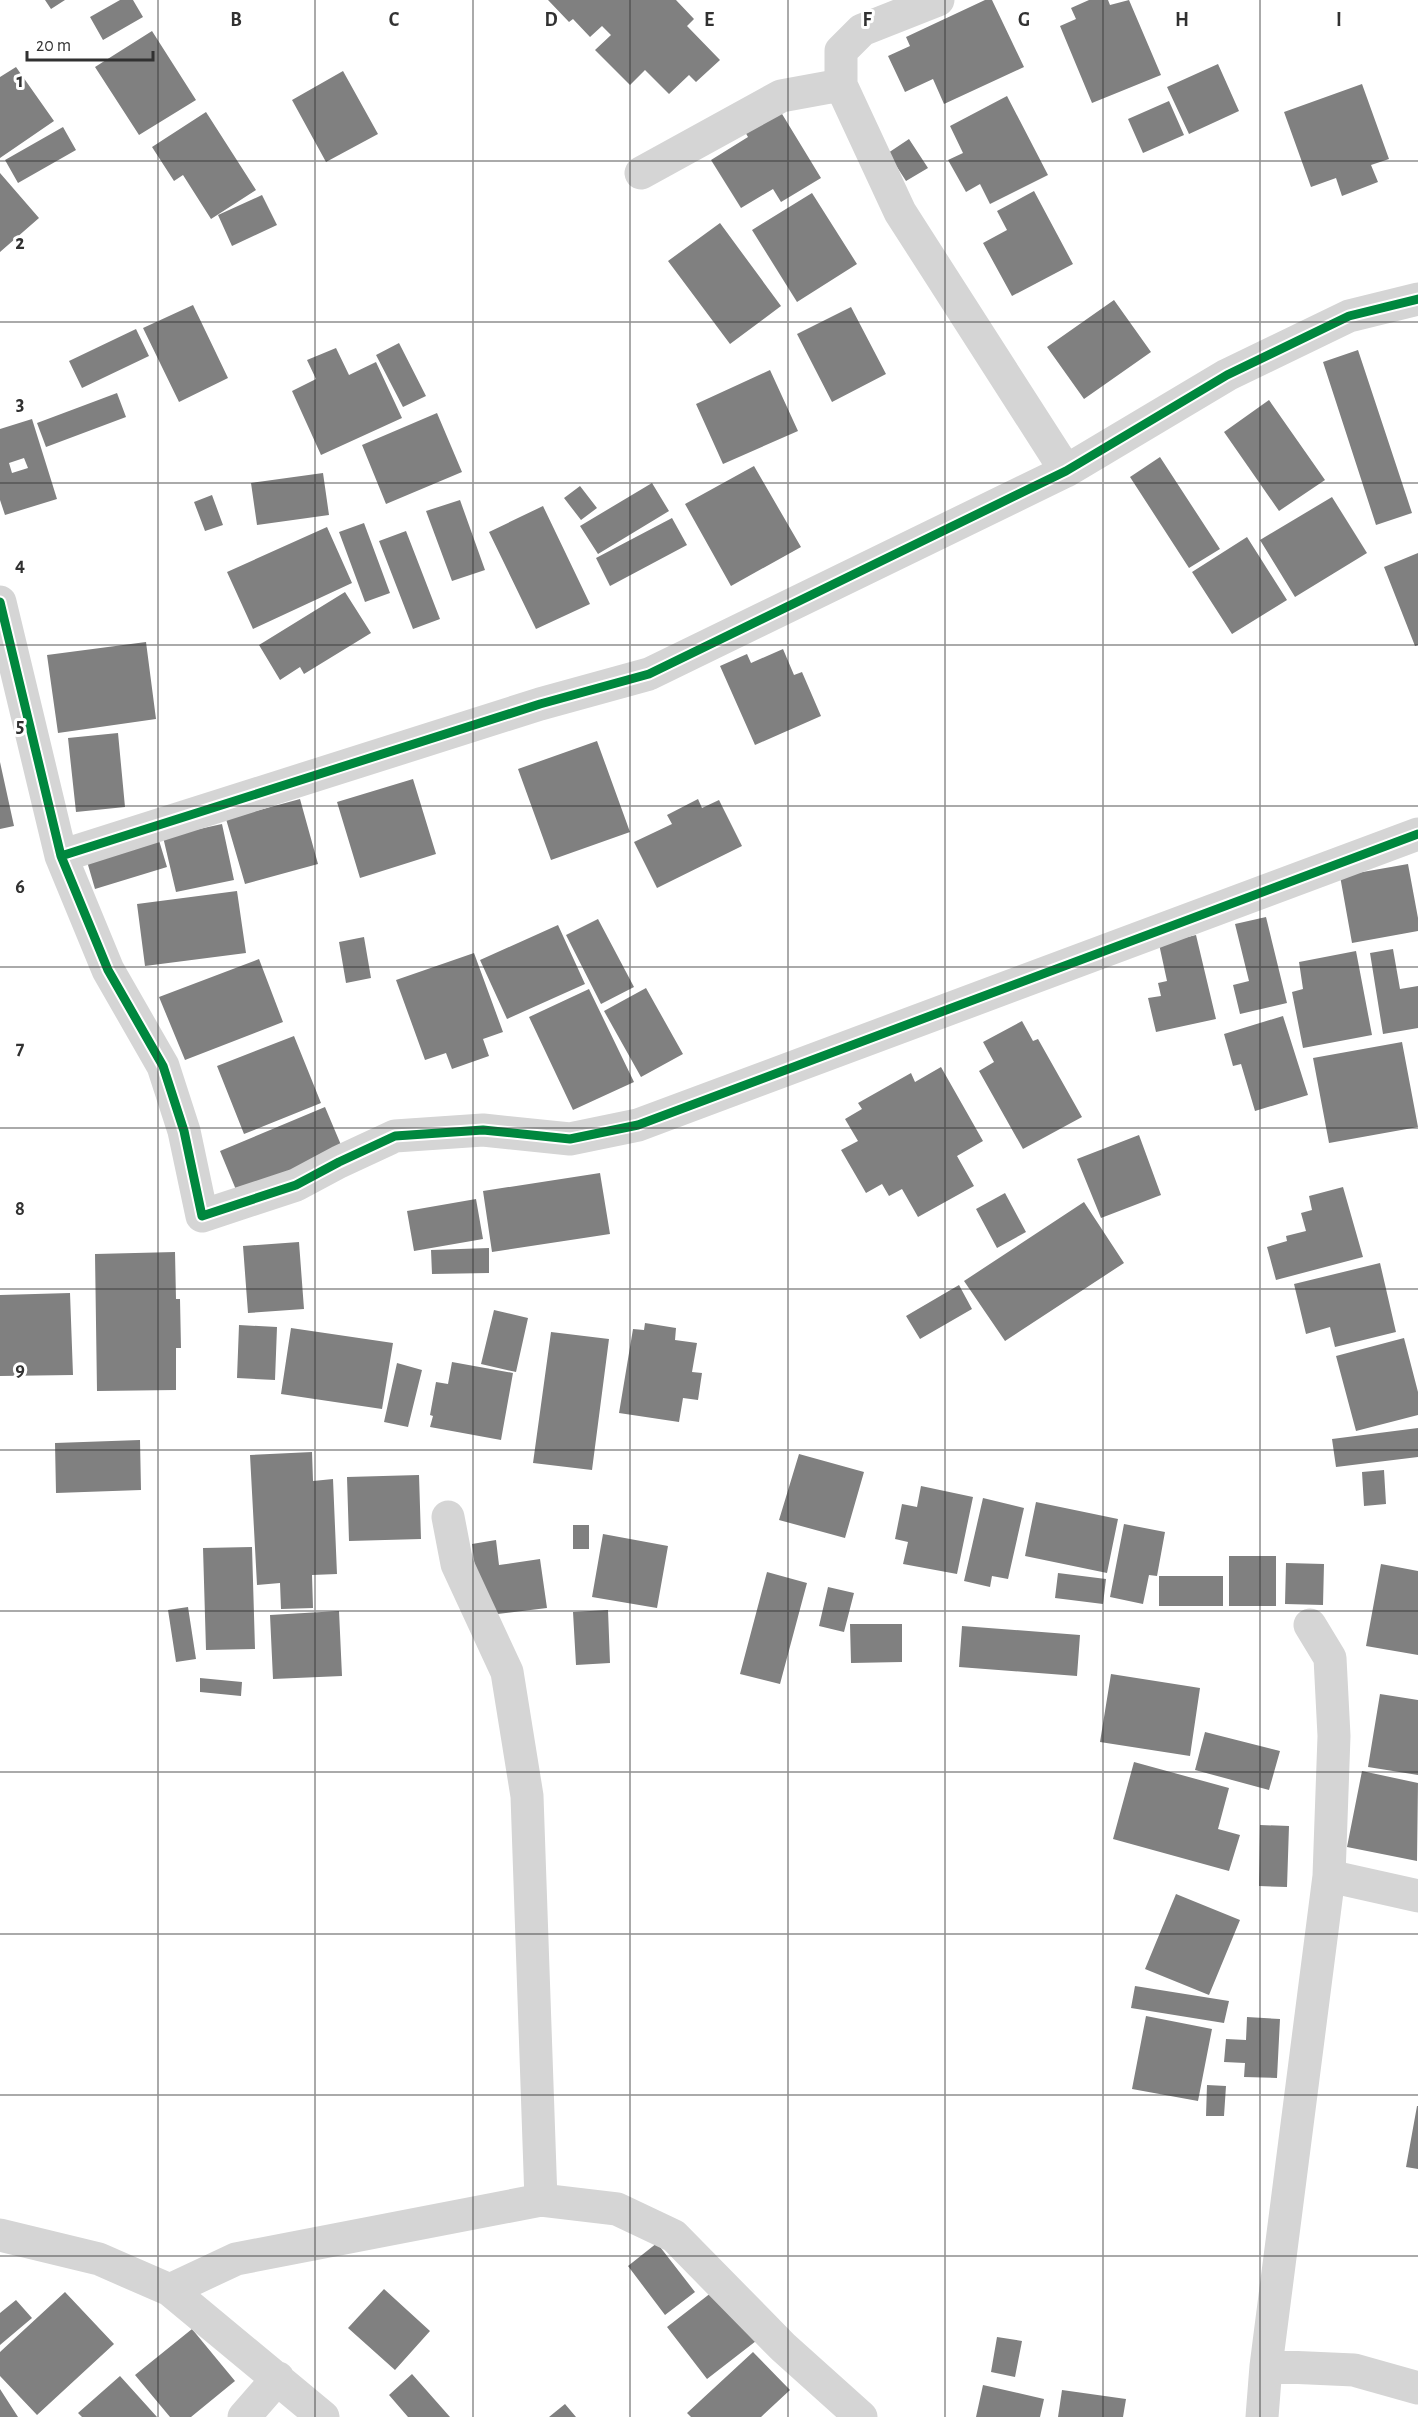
<svg xmlns="http://www.w3.org/2000/svg" width="1418" height="2417" font-family="'Alegreya Sans',sans-serif">
	<rect width="100%" height="100%" fill="#fff"/>
	<path fill="#808080" fill-rule="evenodd" d="M45,0H65L51,9Z
		M120,0H133L143,17L103,40L90,17Z
		M548,0H676L694,19L687,26L720,60L696,82L689,75L669,94L645,70L630,85L595,50L611,35L602,26L590,37L573,19L569,22Z
		M985,0H992L1024,67L944,104L933,79L905,92L888,56L910,46L906,37Z
		M1089,0H1108L1110,5L1129,0L1161,75L1092,103L1060,26L1076,19L1071,8Z
		M152,31L196,100L139,135L95,67Z
		M1218,64L1239,111L1189,134L1167,87Z
		M16,67L54,121L0,158V77Z
		M343,71L378,134L326,162L292,100Z
		M1362,84L1389,159L1371,165L1378,182L1342,196L1336,178L1311,187L1284,112Z
		M1007,96L1048,175L990,204L980,184L966,192L948,160L963,153L950,126Z
		M1169,101L1184,135L1143,153L1128,119Z
		M779,109L821,178L781,202L773,189L741,208L711,160L748,137L744,130Z
		M206,112L256,190L211,219L183,175L174,181L152,147Z
		M63,127L76,150L18,183L5,160Z
		M909,139L928,168L906,181L888,153Z
		M0,173L39,218L0,252Z
		M1034,191L1073,264L1012,296L983,243L1007,230L997,211Z
		M812,193L857,264L797,302L752,230Z
		M262,195L277,225L232,246L218,215Z
		M720,223L781,306L730,344L668,261Z
		M1114,300L1151,352L1084,399L1047,347Z
		M193,305L228,378L179,402L143,328Z
		M851,307L886,374L832,402L797,334Z
		M136,329L149,356L82,388L69,361Z
		M399,343L426,396L403,407L376,355Z
		M336,348L349,375L376,362L402,418L321,455L292,391L316,379L307,360Z
		M1358,350L1412,513L1376,525L1323,362Z
		M770,370L798,431L723,464L696,404Z
		M117,393L126,417L46,447L37,423Z
		M1269,400L1325,480L1279,511L1224,432Z
		M437,413L462,472L386,504L362,445Z
		M32,419L57,499L5,515L0,500V429ZM24,458L28,468L12,473L9,463Z
		M1160,457L1220,549L1189,568L1130,477Z
		M754,466L801,547L731,586L685,504Z
		M323,473L329,515L257,525L251,483Z
		M652,483L669,511L598,554L580,526Z
		M580,486L597,508L581,520L564,498Z
		M212,495L223,525L205,531L194,502Z
		M1332,497L1367,553L1295,597L1260,540Z
		M460,500L485,570L452,581L426,511Z
		M543,506L590,604L536,629L489,532Z
		M672,518L687,545L610,586L596,558Z
		M364,523L390,593L365,602L339,532Z
		M327,527L352,583L253,629L227,572Z
		M406,531L440,619L413,629L379,541Z
		M1247,537L1287,600L1232,634L1192,572Z
		M1418,553V645L1415,646L1384,567Z
		M345,592L371,633L304,674L300,667L280,680L259,645Z
		M146,642L156,719L58,733L47,655Z
		M783,649L794,675L802,672L821,716L755,745L720,666L747,654L751,663Z
		M118,733L125,807L76,812L68,738Z
		M597,741L630,832L551,860L518,769Z
		M0,762L14,826L0,829Z
		M413,779L436,854L360,878L337,802Z
		M300,799L318,864L245,884L226,819Z
		M698,799L702,808L719,800L742,846L657,888L634,842L672,824L667,815Z
		M222,824L234,880L176,892L163,837Z
		M158,837L167,867L95,889L86,858Z
		M1408,864L1418,918V931L1352,943L1340,876Z
		M237,891L246,953L145,966L137,904Z
		M1266,917L1287,1003L1240,1014L1233,985L1249,981L1235,924Z
		M598,919L634,987L601,1004L566,935Z
		M558,925L585,984L507,1019L480,960Z
		M1196,935L1216,1019L1156,1032L1148,998L1161,996L1158,983L1167,981L1159,944Z
		M364,937L371,978L346,983L339,942Z
		M1393,949L1400,989L1418,986V1028L1383,1034L1370,953Z
		M1356,951L1372,1035L1303,1048L1292,992L1303,989L1299,962Z
		M474,953L503,1032L483,1039L489,1056L452,1069L446,1053L425,1060L396,980Z
		M259,959L283,1022L185,1060L159,997Z
		M646,988L683,1054L641,1077L604,1011Z
		M589,989L634,1082L573,1110L529,1017Z
		M1283,1016L1308,1095L1255,1111L1241,1064L1233,1066L1224,1034Z
		M1022,1021L1033,1041L1038,1039L1082,1117L1023,1149L979,1071L994,1062L983,1042Z
		M294,1036L321,1103L244,1134L217,1066Z
		M1402,1042L1418,1127L1329,1143L1313,1058Z
		M941,1067L983,1141L957,1156L974,1186L918,1217L902,1189L889,1196L882,1184L866,1193L841,1150L858,1141L845,1119L862,1109L858,1103L911,1073L915,1082Z
		M325,1107L344,1152L239,1197L220,1151Z
		M1139,1135L1161,1195L1101,1218L1077,1159Z
		M600,1173L610,1234L492,1252L483,1191Z
		M1343,1187L1363,1257L1276,1280L1267,1247L1287,1241L1286,1236L1306,1231L1301,1213L1312,1210L1309,1196Z
		M1005,1193L1026,1232L997,1248L976,1209Z
		M476,1199L483,1239L414,1251L407,1211Z
		M1084,1202L1124,1263L1005,1341L964,1281Z
		M299,1242L304,1309L248,1313L243,1246Z
		M489,1248V1273L432,1274L431,1250Z
		M175,1252L176,1299H180L181,1348H176V1390L97,1391L95,1254Z
		M1380,1263L1396,1332L1335,1347L1330,1327L1306,1334L1294,1284Z
		M959,1285L972,1309L920,1339L906,1316Z
		M70,1293L73,1375L0,1376V1295Z
		M494,1310L528,1318L516,1372L481,1364Z
		M645,1323L676,1328L675,1340L697,1343L692,1372L702,1373L698,1400L683,1398L679,1422L619,1413L633,1329L644,1330Z
		M239,1325L277,1327L275,1380L237,1378Z
		M291,1328L393,1343L382,1409L281,1394Z
		M551,1332L609,1339L592,1470L533,1463Z
		M1404,1338L1418,1392V1415L1356,1431L1336,1356Z
		M452,1362L513,1373L501,1440L430,1427L433,1416L430,1415L436,1382L448,1384Z
		M397,1363L422,1370L408,1427L384,1422Z
		M1418,1428V1457L1336,1467L1332,1439Z
		M140,1440L141,1490L56,1493L55,1443Z
		M312,1452L313,1481L333,1479L337,1574L312,1575L313,1608L281,1609L280,1583L257,1585L250,1455Z
		M799,1454L864,1472L845,1538L779,1520Z
		M1384,1470L1386,1504L1364,1506L1362,1472Z
		M419,1475L421,1539L349,1541L347,1477Z
		M921,1486L973,1497L957,1574L903,1564L908,1542L895,1539L902,1504L917,1507Z
		M983,1498L1024,1508L1008,1579L992,1576L990,1587L964,1581Z
		M1036,1502L1118,1519L1107,1573L1025,1556Z
		M1124,1524L1165,1532L1157,1576L1149,1575L1143,1604L1110,1597Z
		M573,1525H589V1549H573Z
		M603,1534L668,1546L657,1608L592,1597Z
		M496,1540L499,1565L540,1559L547,1608L481,1616L472,1544Z
		M252,1547L255,1649L206,1650L203,1548Z
		M1229,1556H1276V1606H1229Z
		M1286,1563L1324,1564L1323,1605L1285,1604Z
		M1381,1564L1418,1571V1655L1366,1646Z
		M767,1572L807,1583L780,1684L740,1674Z
		M1058,1573L1106,1579L1103,1604L1055,1598Z
		M1159,1576H1223V1606H1159Z
		M828,1587L854,1593L844,1632L819,1626Z
		M188,1607L196,1659L176,1662L168,1610Z
		M608,1610L610,1663L576,1665L573,1612Z
		M339,1611L342,1676L273,1679L270,1615Z
		M850,1624H902V1662L851,1663Z
		M962,1626L1080,1635L1077,1676L959,1667Z
		M1111,1674L1200,1688L1190,1756L1100,1742Z
		M200,1678L242,1682L241,1696L200,1692Z
		M1380,1694L1418,1700V1775L1368,1767Z
		M1205,1732L1280,1751L1269,1790L1195,1770Z
		M1134,1762L1229,1788L1218,1829L1240,1835L1229,1871L1113,1839Z
		M1362,1771L1418,1783L1417,1861L1347,1847Z
		M1260,1825L1289,1826L1287,1887L1259,1886Z
		M1176,1894L1240,1920L1209,1995L1145,1969Z
		M1135,1986L1229,2001L1224,2023L1131,2008Z
		M1146,2016L1212,2029L1198,2101L1132,2089Z
		M1247,2017L1280,2019L1277,2078L1244,2077L1245,2063L1224,2062L1226,2039L1246,2040Z
		M1207,2085L1226,2086L1224,2116H1206Z
		M1417,2106H1418V2169L1406,2167Z
		M657,2243L695,2292L665,2315L628,2266Z
		M384,2289L430,2331L395,2370L348,2328Z
		M716,2289L756,2341L707,2379L667,2327Z
		M65,2292L114,2344L37,2415L0,2376V2352Z
		M16,2300L32,2318L0,2345V2313Z
		M192,2329L235,2381L191,2417H170L135,2375Z
		M997,2337L1022,2341L1015,2377L991,2372Z
		M753,2352L790,2390L761,2417H691L687,2413Z
		M412,2374L450,2417H408L389,2395Z
		M120,2376L157,2417H82L78,2413Z
		M983,2385L1044,2399L1040,2417H976Z
		M0,2389L18,2417H0Z
		M1062,2390L1126,2399L1123,2417H1058Z
		M565,2404L576,2417H549Z"/>
	<g fill="none" stroke-linecap="round" stroke-linejoin="round">
		<path stroke="#d5d5d5" stroke-width="33" d="M938,0L862,30L841,51V85L900,212L1066,471
			M641,173L781,96L841,85
			M0,602L61,856L108,970L163,1066L184,1131L202,1216L296,1185L339,1162L395,1136L483,1130L570,1139L638,1125L1418,834
			M61,856L540,704L649,674L1066,471L1227,375L1349,316L1418,299
			M448,1517L457,1564L507,1672L527,1796L541,2200
			M1329,1876L1418,1896
			M0,2235L99,2259L170,2290L323,2417
			M170,2290L236,2259L541,2200L617,2209L674,2236L783,2347L861,2417
			M1266,2366L1354,2370L1418,2388
			M244,2417L278,2378
			M1262,2417L1266,2366L1329,1876L1334,1736L1330,1658L1310,1625"/>
		<defs>
			<path id="cycleway" d="M0,602L61,856L108,970L163,1066L184,1131L202,1216L296,1185L339,1162L395,1136L483,1130L570,1139L638,1125L1418,834
				M61,856L540,704L649,674L1066,471L1227,375L1349,316L1418,299"/>
		</defs>
		<use href="#cycleway" stroke="#fff" stroke-width="13"/>
		<use href="#cycleway" stroke="#00873e" stroke-width="9"/>
	</g>
	<path fill="none" stroke="#313131" stroke-width="1.5" stroke-opacity="0.55" d="M158,0V2417M315,0V2417M473,0V2417M630,0V2417M788,0V2417M945,0V2417M1103,0V2417M1260,0V2417M0,161H1418M0,322H1418M0,483H1418M0,645H1418M0,806H1418M0,967H1418M0,1128H1418M0,1289H1418M0,1450H1418M0,1611H1418M0,1772H1418M0,1934H1418M0,2095H1418M0,2256H1418"/>
	<g font-size="20" text-anchor="middle" font-weight="bold" fill="#313131" stroke="#fff" stroke-width="6" stroke-linejoin="round" paint-order="stroke">
		<text x="236" y="26">B</text>
		<text x="394" y="26">C</text>
		<text x="551" y="26">D</text>
		<text x="709" y="26">E</text>
		<text x="867" y="26">F</text>
		<text x="1024" y="26">G</text>
		<text x="1182" y="26">H</text>
		<text x="1339" y="26">I</text>
		<text x="20" y="87">1</text>
		<text x="20" y="249">2</text>
		<text x="20" y="410">3</text>
		<text x="20" y="571">4</text>
		<text x="20" y="732">5</text>
		<text x="20" y="893">6</text>
		<text x="20" y="1054">7</text>
		<text x="20" y="1215">8</text>
		<text x="20" y="1376">9</text>
	</g>
	<path d="M27 51v9h126v-9" fill="none" stroke="#313131" stroke-width="3"/>
	<text x="36" y="51" font-size="18" fill="#313131" stroke="#ffffff" stroke-width="4.5" paint-order="stroke">20 m</text>
</svg>
